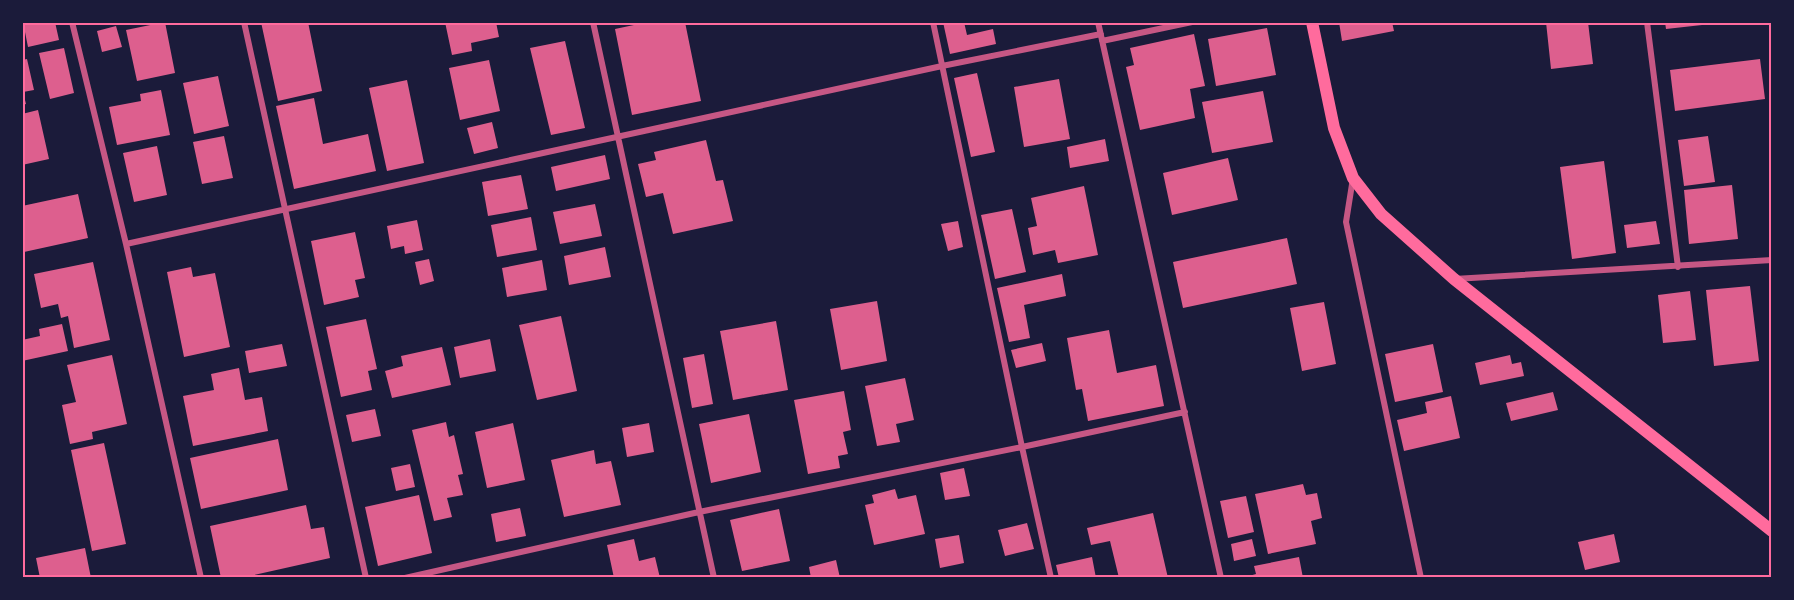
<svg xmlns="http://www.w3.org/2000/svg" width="1794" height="600" font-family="'Titillium Web',sans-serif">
	<rect width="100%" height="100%" fill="#1b1b3a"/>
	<path fill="#dd5f8e" d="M23,22H55L59,40L28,47Z
		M165,22L175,73L137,81L126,30Z
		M261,22H308L322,91L278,101Z
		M445,22H496L499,37L471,43L472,51L452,55Z
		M648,22H685L701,101L632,115L615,29Z
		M943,22H964L967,35L993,29L996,44L950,54Z
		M1339,22H1392L1394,31L1342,41Z
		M1546,22H1588L1593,64L1551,69Z
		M1665,22H1711V24L1666,29Z
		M116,26L122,47L102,52L97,31Z
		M1267,28L1276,75L1216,86L1208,39Z
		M1194,34L1205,86L1190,89L1195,118L1140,130L1126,67L1134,65L1130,48Z
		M565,41L585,128L551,135L530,48Z
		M64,48L74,93L50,99L39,53Z
		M27,59L34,90L23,92L26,104L22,105V60Z
		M1760,59L1765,99L1675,111L1670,70Z
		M489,60L500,111L460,120L449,68Z
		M977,73L995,152L971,157L954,78Z
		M218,76L229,126L194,134L183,83Z
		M1059,79L1070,139L1024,147L1014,87Z
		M407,80L424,163L387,171L369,88Z
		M161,90L170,135L117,145L109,107L141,101L140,94Z
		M1263,91L1273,142L1212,153L1202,102Z
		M314,98L323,144L368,134L376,171L294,189L276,106Z
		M38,110L49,159L22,165V114Z
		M492,122L498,148L474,154L467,128Z
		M224,136L233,178L202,184L193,142Z
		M1708,136L1715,182L1684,186L1678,140Z
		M1105,139L1109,161L1070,168L1067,147Z
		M706,140L716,181L723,180L733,221L673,234L663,193L646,197L638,164L656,160L654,152Z
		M157,146L167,195L134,202L123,153Z
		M605,155L610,179L556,191L551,167Z
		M1228,158L1238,200L1172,215L1163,173Z
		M1604,161L1616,253L1572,259L1560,167Z
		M521,175L528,209L488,216L482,182Z
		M1732,185L1738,239L1689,244L1684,190Z
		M1084,186L1098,255L1058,263L1055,250L1033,255L1028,228L1037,226L1031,198Z
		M78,194L88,238L24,252L22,206Z
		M595,204L602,236L560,244L553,212Z
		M1012,209L1026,272L995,279L981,215Z
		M531,217L537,250L497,257L491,225Z
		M417,220L423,250L405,254L404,246L391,249L387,226Z
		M958,221L963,247L948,251L941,224Z
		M1656,221L1660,244L1627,248L1624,225Z
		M355,232L365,278L355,280L359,297L324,305L311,241Z
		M1287,238L1297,284L1183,308L1173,262Z
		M605,247L611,277L569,285L564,256Z
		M429,259L434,281L420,285L415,262Z
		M542,260L547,290L507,297L502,268Z
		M93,262L110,340L74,348L68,316L61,318L58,304L41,308L34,274Z
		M191,267L193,277L215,273L230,347L184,357L167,272Z
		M1062,274L1066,296L1024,305L1030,338L1009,342L997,288Z
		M1750,286L1759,361L1714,366L1706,290Z
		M1690,291L1696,340L1663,343L1658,295Z
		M877,301L887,361L841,370L830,309Z
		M1324,302L1336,364L1302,371L1290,308Z
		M561,316L577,391L537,400L519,325Z
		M366,319L377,369L368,371L372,390L341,397L326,327Z
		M776,321L788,390L733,400L720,331Z
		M62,324L68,351L22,361V340L40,336L39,329Z
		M1109,330L1117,373L1156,365L1164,406L1088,421L1082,389L1076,390L1067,338Z
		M490,339L496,371L460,378L454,347Z
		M1042,343L1046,361L1016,368L1011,350Z
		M282,344L287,366L249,373L245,351Z
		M1433,344L1443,392L1395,402L1385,354Z
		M442,347L451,385L392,398L385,371L403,366L401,356Z
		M704,354L713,404L692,408L683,358Z
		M112,355L127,424L92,432L93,439L70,444L62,405L76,402L67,365Z
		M1510,355L1512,364L1521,362L1524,376L1480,385L1475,363Z
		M239,368L245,400L262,397L268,431L193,446L183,396L214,390L211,374Z
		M905,378L914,420L896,424L900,442L877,446L865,386Z
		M844,391L851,430L843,432L848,454L838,456L840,468L808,474L794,400Z
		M1553,392L1558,410L1511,421L1506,403Z
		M1451,396L1460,438L1404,451L1397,420L1427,413L1425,402Z
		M375,409L381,436L352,442L346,415Z
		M749,414L761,472L711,483L699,424Z
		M446,422L449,437L454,435L463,474L458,475L463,495L447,498L452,517L434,521L412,430Z
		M513,423L525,480L487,488L475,432Z
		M649,423L654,452L627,457L622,428Z
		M278,439L288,490L201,509L190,458Z
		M104,443L126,544L92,551L71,450Z
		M594,450L596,464L611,461L621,505L564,517L551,460Z
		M410,464L415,487L396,491L391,468Z
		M964,468L970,496L945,500L940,473Z
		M1303,484L1306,495L1317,493L1322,518L1311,521L1316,544L1268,554L1255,494Z
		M895,489L898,499L916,495L925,534L874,545L865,505L874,503L872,495Z
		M419,495L432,553L378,566L365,507Z
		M1246,496L1254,532L1228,538L1220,501Z
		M306,505L311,529L324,527L330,558L241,578H221L210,526Z
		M520,508L526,536L496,542L491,514Z
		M779,509L790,561L742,571L730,520Z
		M1153,513L1168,578H1119L1110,541L1091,545L1087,528Z
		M1027,523L1034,549L1005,556L998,530Z
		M1614,534L1620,562L1585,570L1578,542Z
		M959,535L964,563L940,568L935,539Z
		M634,539L639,561L655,557L660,578H614L607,545Z
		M1252,539L1256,556L1234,561L1231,544Z
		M85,548L91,578H40L36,558Z
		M1092,557L1096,578H1059L1056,565Z
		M1299,557L1303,578H1242L1256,574L1254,566Z
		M836,560L840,578H811L809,567Z"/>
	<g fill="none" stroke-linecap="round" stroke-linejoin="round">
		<path stroke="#c65784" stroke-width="6" d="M72,22L126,244L201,578
			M244,22L366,578
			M593,22L714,578
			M933,22L1022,447L1051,578
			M1098,22L1221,578
			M1647,22L1678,267
			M1102,41L1192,22
			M1353,178L1346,222L1421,578
			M126,244L942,66L1101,34
			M1454,279L1772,260
			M405,578L699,512L1022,447L1185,412"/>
		<path stroke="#ff6b9d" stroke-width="12" d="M1312,22L1334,128L1353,178L1381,214L1454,279L1772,531"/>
	</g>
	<rect width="1794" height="600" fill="none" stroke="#1b1b3a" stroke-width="48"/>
	<rect x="24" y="24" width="1746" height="552" fill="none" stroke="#ff6b9d" stroke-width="2"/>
</svg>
